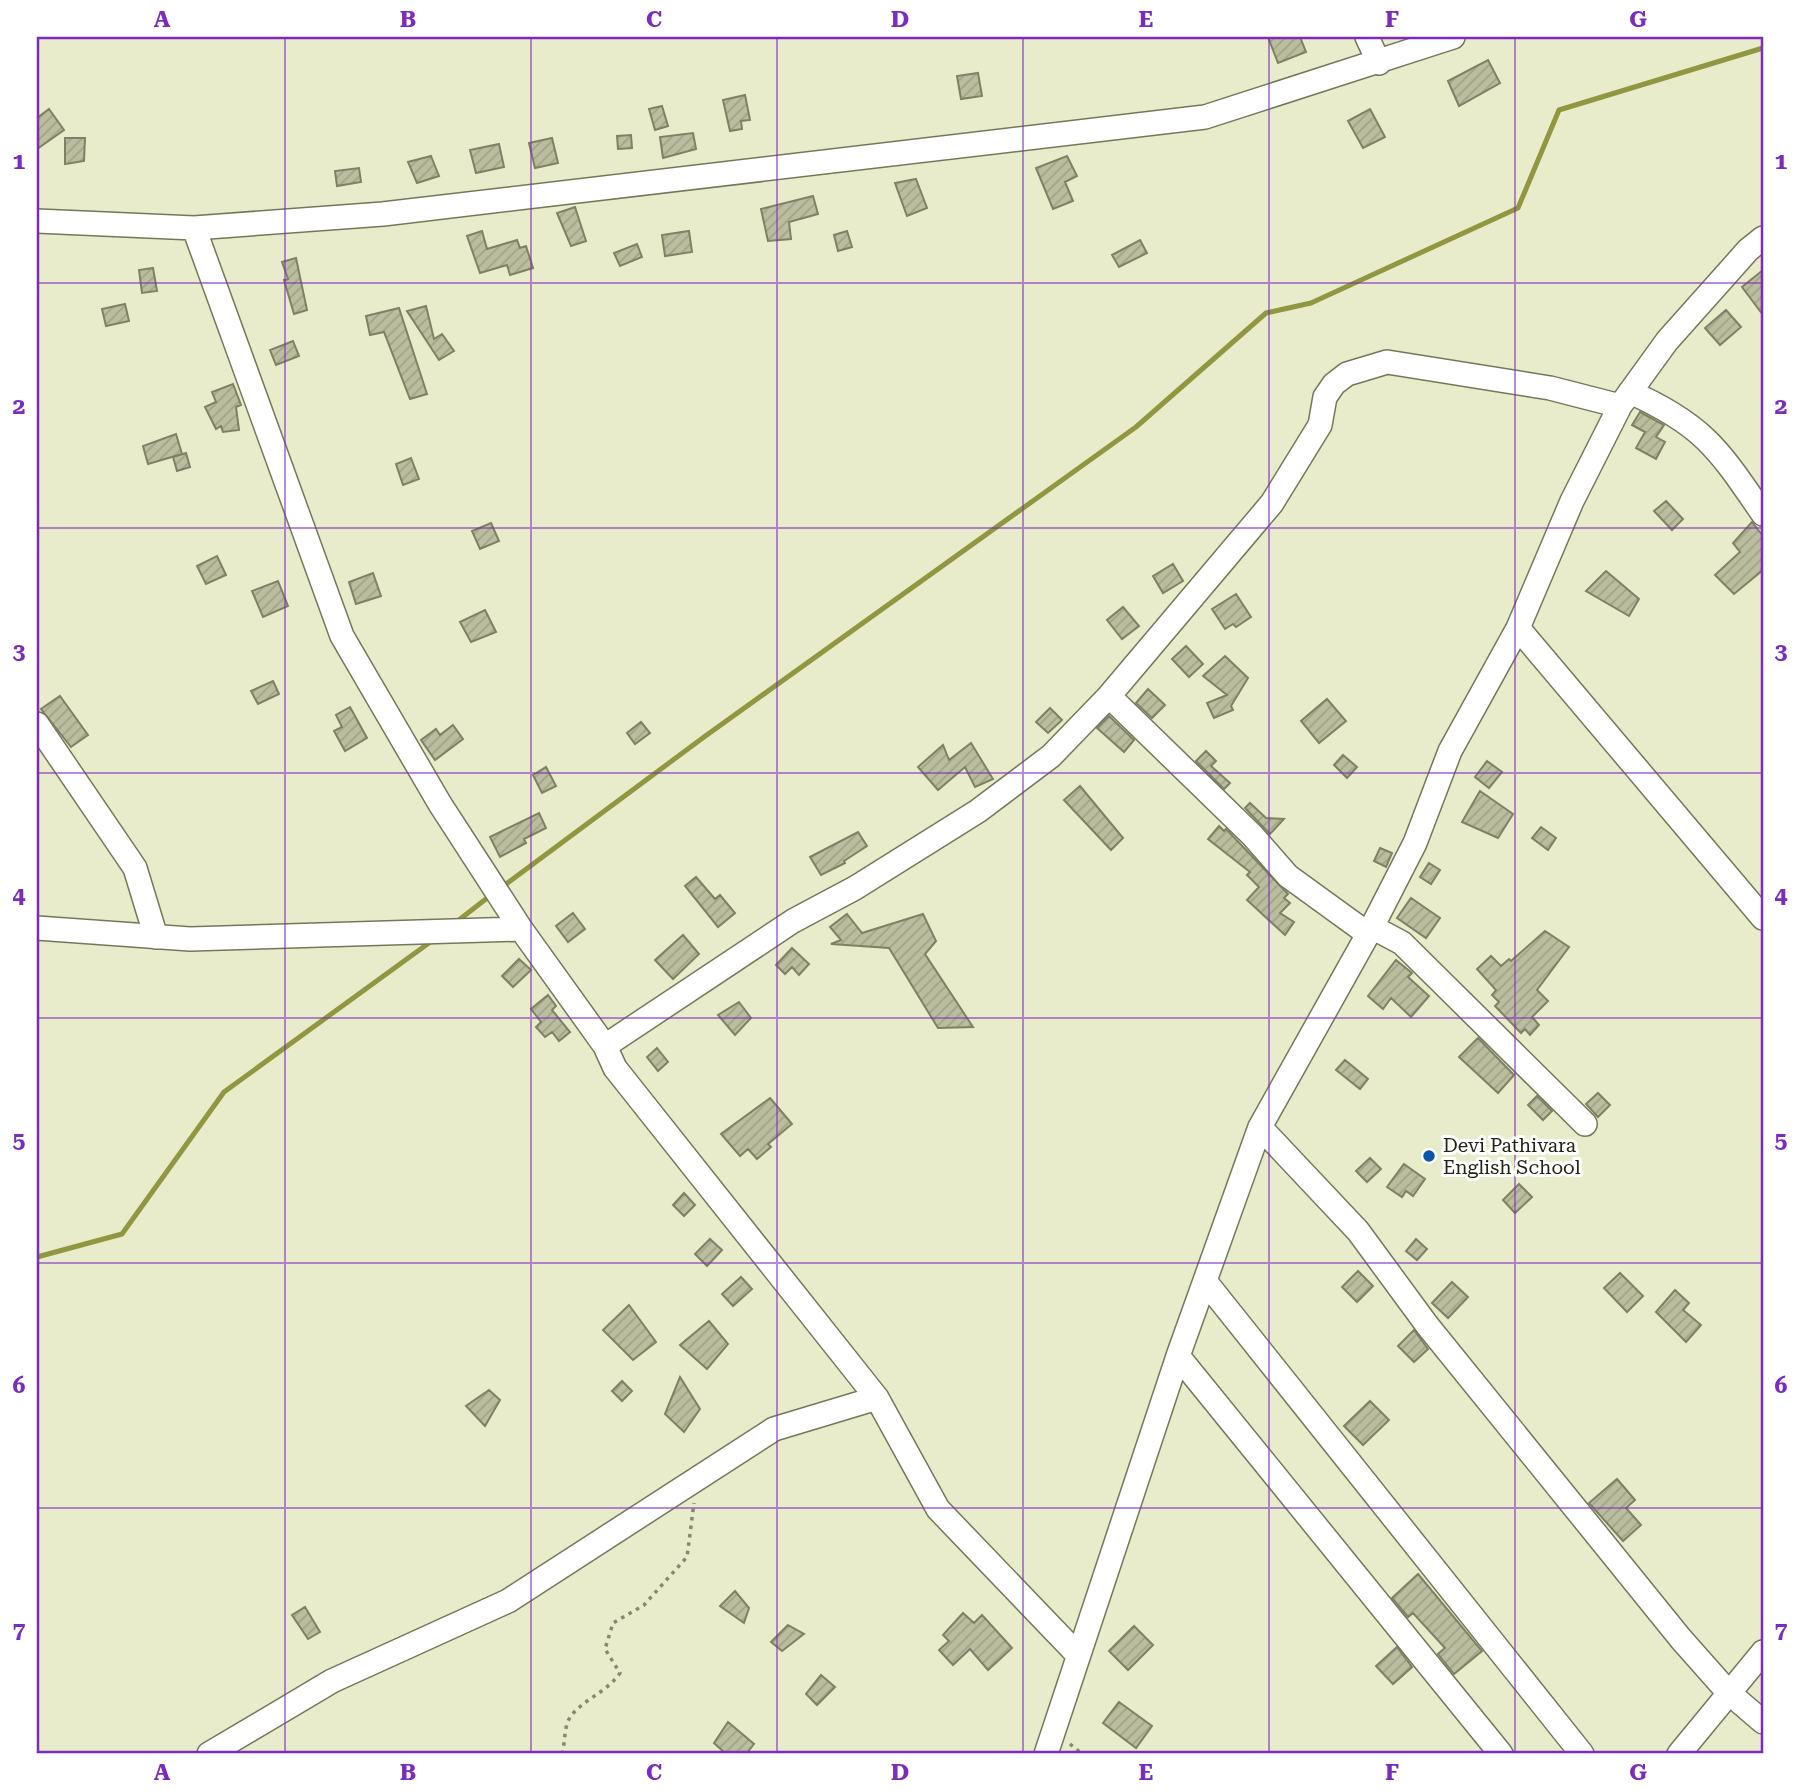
<svg xmlns="http://www.w3.org/2000/svg" width="1800" height="1791" font-family="'Roboto Serif',serif">
	<defs>
		<pattern id="building-hatch" width="6" height="6" patternUnits="userSpaceOnUse" patternTransform="scale(1.75)"><rect width="6" height="6" fill="#bbbe9e"/><path d="M-1 1l2-2M0 6l6-6M5 7l2-2" fill="none" stroke="#a0a387"/></pattern>
	</defs>
	<rect width="100%" height="100%" fill="#e8ecca"/>
	<g fill="none" stroke-linecap="round" stroke-linejoin="round">
		<path stroke="#919641" stroke-width="5" d="M502,887L704,737L1136,427L1266,313L1311,303L1518,208L1559,110L1763,48
			M455,923L491,895
			M37,1257L122,1234L224,1092L433,940"/>
	</g>
	<path fill="url(#building-hatch)" stroke="#7e8163" stroke-width="2" d="M1268,37H1300L1306,52L1278,63Z
		M1488,60L1500,83L1459,106L1448,81Z
		M978,73L982,96L961,99L957,76Z
		M745,95L750,120L741,121L742,129L730,131L723,100Z
		M662,106L668,126L655,130L649,109Z
		M49,109L64,130L37,149V118Z
		M1370,109L1385,137L1363,148L1348,121Z
		M693,133L696,149L663,158L660,137Z
		M631,135L632,148L618,149L617,136Z
		M65,138H85L84,161L65,164Z
		M552,138L558,163L535,168L529,143Z
		M499,144L504,167L476,173L470,150Z
		M431,156L439,176L417,183L408,162Z
		M1067,156L1077,176L1065,182L1073,201L1053,209L1036,168Z
		M359,168L361,182L337,186L335,171Z
		M916,179L927,208L907,216L895,183Z
		M813,196L818,214L789,222L791,239L768,241L761,209Z
		M575,207L586,241L571,246L557,213Z
		M482,231L487,249L517,240L520,248L526,246L533,268L510,275L507,265L480,273L467,236Z
		M689,231L692,252L665,256L662,235Z
		M847,231L852,247L838,251L834,235Z
		M1140,240L1147,253L1119,267L1112,255Z
		M637,244L642,257L620,266L614,253Z
		M296,258L307,310L294,314L284,280L288,279L282,262Z
		M153,268L157,291L142,293L139,270Z
		M1763,270V315L1742,287Z
		M125,304L129,321L106,326L102,309Z
		M426,306L434,339L442,334L454,351L439,360L407,311Z
		M399,308L427,394L410,399L384,332L370,335L366,316Z
		M1726,310L1741,327L1720,345L1705,328Z
		M293,341L299,356L276,365L270,350Z
		M233,384L241,405L236,407L239,430L223,432L221,426L216,429L205,407L216,402L212,392Z
		M1640,412L1664,425L1656,437L1665,442L1656,459L1636,448L1645,432L1632,425Z
		M176,434L182,454L148,464L143,446Z
		M186,453L190,467L177,471L173,457Z
		M411,458L419,479L403,485L396,464Z
		M1666,501L1683,519L1672,530L1654,511Z
		M1752,522L1763,536V570L1734,594L1715,575L1740,552L1733,543Z
		M491,523L499,541L480,549L472,531Z
		M217,556L226,575L206,584L197,566Z
		M1173,564L1183,581L1163,593L1153,576Z
		M1606,571L1639,599L1629,616L1586,591Z
		M373,573L381,596L356,604L349,582Z
		M278,581L288,606L263,617L252,591Z
		M1236,594L1251,617L1236,627L1233,624L1225,629L1212,609Z
		M1123,607L1139,626L1122,639L1107,620Z
		M485,610L496,632L471,642L460,622Z
		M1186,646L1203,664L1189,677L1172,659Z
		M1225,656L1248,678L1231,706L1233,710L1214,718L1207,703L1227,695L1203,676Z
		M273,681L279,694L258,704L251,691Z
		M1148,689L1165,705L1152,718L1136,703Z
		M60,696L88,735L71,747L41,709Z
		M1327,699L1346,721L1319,743L1301,721Z
		M350,707L367,738L345,751L334,731L342,727L336,715Z
		M1050,708L1062,720L1048,733L1036,722Z
		M1109,716L1134,740L1124,752L1097,728Z
		M641,722L650,733L635,744L627,733Z
		M453,725L463,739L435,760L421,740L436,729L440,735Z
		M971,743L993,779L975,787L965,767L938,790L918,767L943,745L949,760Z
		M1206,751L1216,761L1211,766L1230,783L1224,789L1196,761Z
		M1343,755L1357,767L1347,778L1334,765Z
		M1487,761L1502,772L1489,788L1475,777Z
		M546,767L556,786L542,793L533,775Z
		M1080,786L1123,838L1111,850L1064,800Z
		M1480,791L1513,814L1498,838L1462,822Z
		M1250,803L1266,818L1284,819L1270,834L1245,808Z
		M539,813L546,828L524,839L526,843L500,857L490,837Z
		M1219,826L1224,831L1226,829L1288,894L1284,898L1290,903L1280,913L1294,922L1285,935L1247,900L1259,887L1247,875L1250,872L1208,839Z
		M1541,827L1556,838L1548,850L1532,838Z
		M858,832L867,846L844,861L845,863L821,875L810,857Z
		M1380,848L1392,853L1386,867L1374,861Z
		M1429,863L1440,870L1431,884L1420,877Z
		M696,877L715,899L720,895L735,913L718,927L685,886Z
		M1411,898L1440,918L1426,938L1397,918Z
		M573,913L585,929L568,942L556,926Z
		M847,914L862,933L923,914L936,941L925,954L973,1027L938,1028L889,948L831,944L841,940L830,927Z
		M1545,931L1569,947L1537,990L1548,1001L1532,1017L1539,1025L1530,1035L1525,1029L1521,1033L1495,1006L1499,1002L1492,995L1496,990L1477,969L1491,956L1501,966L1509,959L1511,961Z
		M683,935L699,954L673,979L655,960Z
		M792,948L809,964L799,975L792,967L785,974L776,965Z
		M519,959L531,970L513,987L502,976Z
		M1396,960L1412,973L1408,977L1429,996L1411,1017L1391,998L1383,1009L1368,996Z
		M548,995L556,1006L552,1010L570,1032L559,1041L552,1032L545,1037L536,1027L541,1022L531,1009Z
		M739,1002L751,1018L735,1035L718,1015Z
		M1478,1038L1514,1075L1498,1093L1459,1057Z
		M657,1048L668,1062L658,1071L647,1057Z
		M1345,1060L1368,1079L1360,1089L1336,1070Z
		M1598,1093L1610,1105L1598,1117L1586,1104Z
		M1537,1096L1552,1111L1543,1120L1528,1105Z
		M770,1098L792,1124L768,1144L771,1147L757,1159L748,1149L740,1156L721,1134Z
		M1370,1158L1381,1169L1367,1182L1356,1171Z
		M1404,1164L1425,1179L1413,1196L1406,1191L1402,1197L1387,1187Z
		M1519,1184L1532,1197L1515,1213L1503,1200Z
		M684,1193L695,1205L684,1216L673,1205Z
		M710,1239L722,1250L707,1266L695,1254Z
		M1416,1239L1427,1249L1417,1260L1406,1251Z
		M1358,1271L1373,1286L1357,1302L1342,1287Z
		M1620,1273L1643,1296L1627,1312L1604,1288Z
		M741,1277L752,1289L733,1306L722,1294Z
		M1452,1282L1468,1297L1448,1318L1432,1303Z
		M1675,1290L1689,1303L1683,1310L1701,1325L1686,1342L1656,1312Z
		M629,1305L656,1342L633,1360L603,1330Z
		M709,1321L728,1344L707,1369L680,1345Z
		M1414,1330L1428,1349L1414,1362L1398,1346Z
		M680,1377L700,1409L684,1432L665,1414Z
		M622,1381L632,1391L622,1401L612,1391Z
		M489,1390L500,1400L485,1426L466,1406Z
		M1370,1401L1389,1420L1363,1445L1344,1426Z
		M1617,1479L1635,1500L1626,1508L1641,1525L1623,1541L1589,1503Z
		M1418,1574L1482,1651L1454,1674L1438,1654L1445,1648L1413,1613L1408,1617L1392,1598Z
		M735,1591L749,1608L744,1623L720,1606Z
		M305,1607L320,1632L308,1639L292,1615Z
		M963,1613L974,1623L982,1615L1012,1648L988,1670L970,1649L953,1665L939,1650L949,1641L943,1635Z
		M788,1625L804,1634L782,1651L771,1642Z
		M1134,1626L1153,1645L1128,1670L1109,1651Z
		M1397,1647L1412,1667L1393,1684L1376,1666Z
		M821,1675L835,1687L817,1705L806,1694Z
		M1119,1702L1152,1726L1136,1748L1103,1723Z
		M728,1722L754,1744L746,1754H726L714,1743Z"/>
	<g fill="none" stroke-linecap="round" stroke-linejoin="round">
		<defs>
			<path id="minor" d="M1367,37L1379,63
				M37,221L194,228L383,214L1205,117L1453,37
				M194,228L342,636L440,804L521,929L605,1046L615,1068L877,1398L938,1509L1078,1655
				M1630,392C1704,425 1719,450 1763,514
				M1518,628L1763,918
				M1109,696L1252,835L1288,876L1368,934
				M37,724L135,868L156,937
				M1372,927L1402,943L1585,1124
				M37,928L190,939L521,929
				M605,1046L793,921L855,888L978,811L1051,756L1109,696L1272,503L1320,425L1325,397L1334,384L1347,374L1387,362L1550,388L1620,406
				M1260,1127L1358,1231L1427,1325L1681,1639L1728,1692L1763,1722
				M1205,1281L1582,1754
				M1178,1356L1501,1754
				M209,1754L332,1681L508,1601L774,1429L877,1398
				M1046,1754L1178,1356L1260,1127L1372,927L1415,843L1450,751L1518,628L1572,501L1620,406L1667,341L1748,250L1763,238
				M1679,1754L1763,1652"/>
		</defs>
		<use href="#minor" stroke="#75775a" stroke-width="26"/>
		<path stroke="#858770" stroke-width="3.5" stroke-dasharray="3.5 5" stroke-linecap="butt" d="M1070,1744L1082,1754
			M562,1754C565,1744 564,1731 568,1721C578,1701 606,1694 620,1673L605,1649L613,1623L644,1605L687,1557L694,1503"/>
		<use href="#minor" stroke="#fff" stroke-width="23"/>
	</g>
	<path fill="none" stroke="#7b2cbf" stroke-width="2" stroke-opacity="0.55" d="M285,37V1754M531,37V1754M777,37V1754M1023,37V1754M1269,37V1754M1515,37V1754M37,283H1763M37,528H1763M37,773H1763M37,1018H1763M37,1263H1763M37,1508H1763"/>
	<circle fill="#0b57a6" stroke="#fff" stroke-width="2.5" cx="1429" cy="1156" r="7"/>
	<g text-anchor="middle" stroke-width="6" stroke-linejoin="round" paint-order="stroke">
		<g font-size="19" fill="#212216" stroke="#fff" text-anchor="start">
			<text x="1443" y="1152">Devi Pathivara<tspan x="1443" dy="22">English School</tspan></text>
		</g>
	</g>
	<rect width="1800" height="1791" fill="none" stroke="#ffffff" stroke-width="77"/>
	<rect x="38" y="38" width="1724" height="1714" fill="none" stroke="#7b2cbf" stroke-width="2.5"/>
	<g font-size="23" text-anchor="middle" font-weight="bold" fill="#7b2cbf">
		<text x="162" y="27">A</text>
		<text x="408" y="27">B</text>
		<text x="654" y="27">C</text>
		<text x="900" y="27">D</text>
		<text x="1146" y="27">E</text>
		<text x="1392" y="27">F</text>
		<text x="1638" y="27">G</text>
		<text x="19" y="169">1</text>
		<text x="1781" y="169">1</text>
		<text x="19" y="414">2</text>
		<text x="1781" y="414">2</text>
		<text x="19" y="659">3</text>
		<text x="1781" y="659">3</text>
		<text x="19" y="903">4</text>
		<text x="1781" y="903">4</text>
		<text x="19" y="1148">5</text>
		<text x="1781" y="1148">5</text>
		<text x="19" y="1393">6</text>
		<text x="1781" y="1393">6</text>
		<text x="19" y="1638">7</text>
		<text x="1781" y="1638">7</text>
		<text x="162" y="1780">A</text>
		<text x="408" y="1780">B</text>
		<text x="654" y="1780">C</text>
		<text x="900" y="1780">D</text>
		<text x="1146" y="1780">E</text>
		<text x="1392" y="1780">F</text>
		<text x="1638" y="1780">G</text>
	</g>
</svg>
